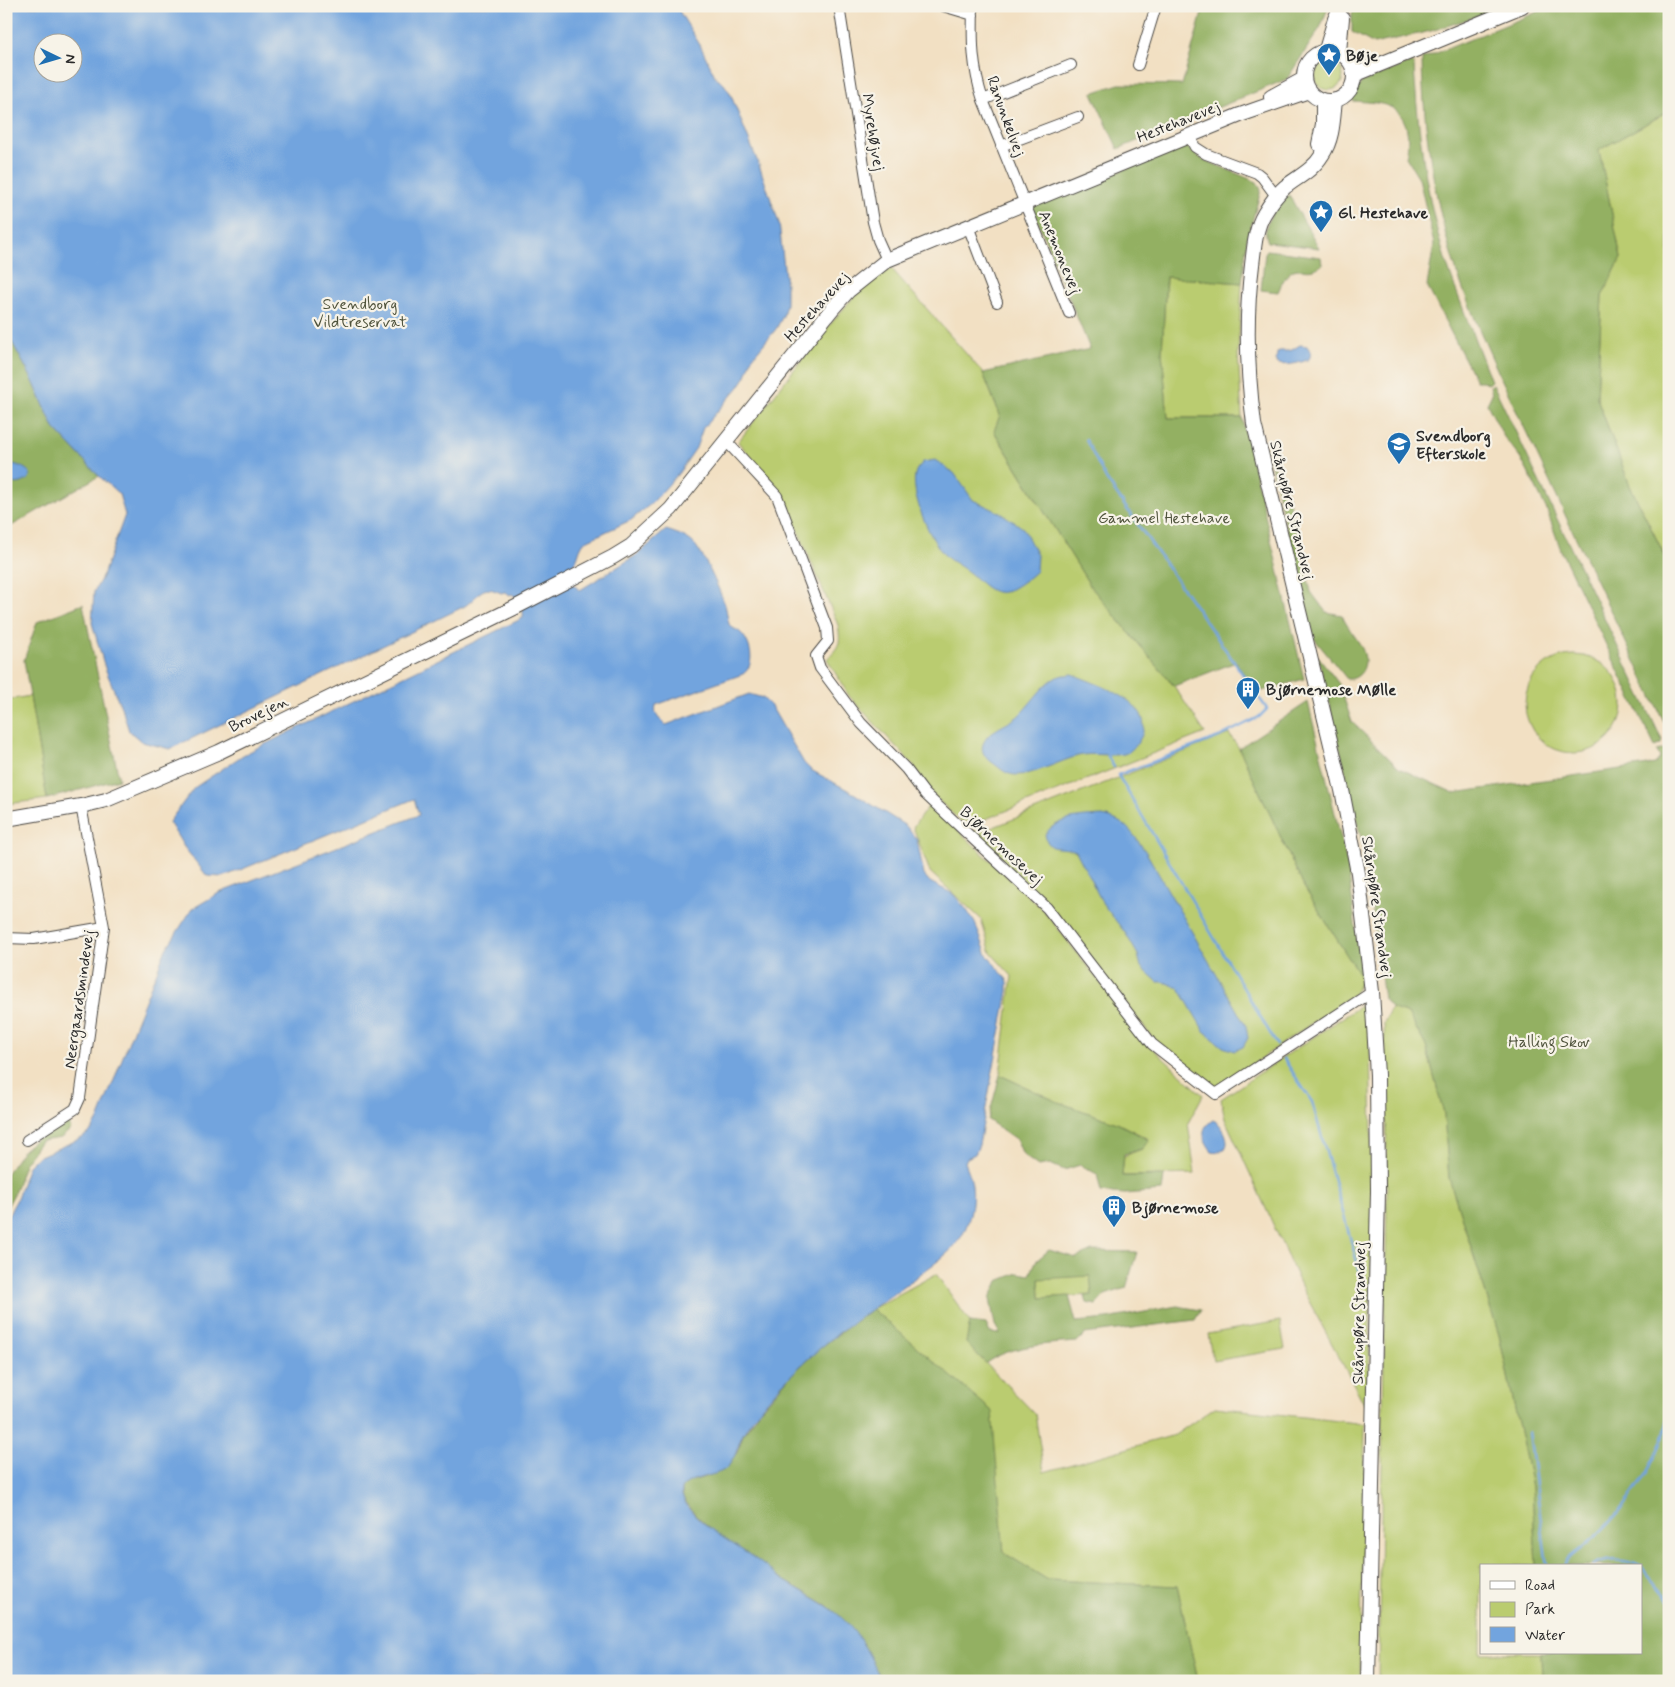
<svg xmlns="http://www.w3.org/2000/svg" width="1675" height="1687" font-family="Mynerve,sans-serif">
	<rect width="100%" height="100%" fill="#f7f3e8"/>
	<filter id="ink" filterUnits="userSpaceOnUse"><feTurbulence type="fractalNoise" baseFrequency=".02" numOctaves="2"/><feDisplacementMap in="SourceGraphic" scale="10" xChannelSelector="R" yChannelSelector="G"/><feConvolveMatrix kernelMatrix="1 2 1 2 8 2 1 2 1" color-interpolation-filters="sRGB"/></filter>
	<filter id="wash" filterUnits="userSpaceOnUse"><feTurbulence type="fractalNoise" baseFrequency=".0096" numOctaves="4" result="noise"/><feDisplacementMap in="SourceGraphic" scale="20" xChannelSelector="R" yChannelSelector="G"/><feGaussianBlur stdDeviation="1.12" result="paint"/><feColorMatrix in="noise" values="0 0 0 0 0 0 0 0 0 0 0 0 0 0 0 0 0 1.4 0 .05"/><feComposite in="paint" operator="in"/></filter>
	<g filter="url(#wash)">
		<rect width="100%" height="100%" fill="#f2e0c3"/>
		<path fill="#bacc6f" stroke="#727c4d" d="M1315 76a14 14 0 1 1 28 0a14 14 0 1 1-28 0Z
			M1669,111V564L1630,486L1597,398L1602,296L1621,258L1599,150Z
			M891,268L983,373L1000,416L995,433L1091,587L1174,686L1205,733L978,822L960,821L928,790L915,767L849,696L827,659C840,645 841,644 838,625L781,491L738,442L817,340L856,294Z
			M1166,277L1242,283L1238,353L1242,418H1168L1162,352Z
			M1525 704a49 49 0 1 1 98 0a49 49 0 1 1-98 0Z
			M30,696L47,799L6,804V697L7,700Z
			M1229,734L1239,748L1304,887L1362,979L1355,993L1216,1090L1155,1041L1050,906L972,831L986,830Z
			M930,804L1044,911L1150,1046L1203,1095L1188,1123L1195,1174L1122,1176L1124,1156L1142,1149L1149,1139L1117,1123L1058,1102L1000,1075L1012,976L991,953L981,919L930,872L913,827Z
			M1369,1000L1373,1187L1368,1411L1304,1292L1225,1119L1221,1099Z
			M1391,1008L1408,1014L1426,1046L1444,1114L1449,1178L1499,1335L1532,1487L1536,1566H1481V1653H1541L1542,1681H1378L1387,1198L1386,1084L1384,1023Z
			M936,1274L970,1322L966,1343L1035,1414L1044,1472L1175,1435L1215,1407L1365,1424L1360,1681H1198L1177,1586L1048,1580L1004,1553L991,1411L872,1309Z
			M1091,1276L1092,1295L1040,1298L1039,1278Z
			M1280,1321L1285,1349L1213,1361L1208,1334Z"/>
		<path fill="#93b062" stroke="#5f6e46" d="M1204,6H1329L1320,28L1287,79L1118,149L1092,93L1119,84L1182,85Z
			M1358,6H1509L1431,31L1374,44L1352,32V13Z
			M1552,6H1669V111L1599,150L1621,258L1602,296L1597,398L1630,486L1669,564V732C1625,641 1581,550 1539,459C1513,403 1485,347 1463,289C1437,221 1423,133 1422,59Z
			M1412,62L1414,66C1418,130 1426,197 1445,259C1459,300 1475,340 1491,381L1488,384L1483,381H1476L1427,286L1434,244L1419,178L1406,157C1410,139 1409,114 1388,106C1378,102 1365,102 1353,101L1351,98L1362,82Z
			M1184,145L1202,159L1257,182L1261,190L1247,240L1242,283L1166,277L1162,352L1168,418H1242L1304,679L1255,693L1236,662L1174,686L1091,587L994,431L1000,415L983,373L1090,349L1032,207Z
			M1289,195L1319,248L1268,242C1260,224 1276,207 1289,195Z
			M1267,250L1321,257L1322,265C1302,279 1294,253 1278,292L1261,290L1265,253Z
			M6,331L32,379L54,428L99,476L6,529Z
			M1493,384L1662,740L1661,744L1655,747L1562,553L1546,508L1531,478L1520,457L1504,437L1487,404L1492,394L1490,386Z
			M1270,460L1286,489L1311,592L1326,612L1342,615C1347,629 1361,641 1364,654C1368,666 1360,680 1347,679L1312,636Z
			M83,604L119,779L47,799L24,660L37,622Z
			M1318,656L1339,684L1352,722L1399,768L1454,793L1655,764L1660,758L1657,751L1665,749L1669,751V1681H1542L1541,1653H1641V1566H1536L1532,1487L1499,1335L1449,1178L1444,1114L1426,1046L1408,1014L1391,1008L1384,999L1365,855Z
			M1308,702L1348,867L1362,979L1304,887L1239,748Z
			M1000,1075L1058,1102L1117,1123L1149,1140L1142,1149L1124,1154L1122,1176H1164L1162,1191L1125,1194L1101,1192L1097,1174L1080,1165L1064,1170L1050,1164L1038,1166L1023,1155L1017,1140L988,1120Z
			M67,1119L71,1129L61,1138L41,1141L24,1164L14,1194L6,1209V1174L23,1150L37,1138Z
			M1049,1250L1076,1258L1092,1251L1137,1252L1126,1288L1105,1295L1096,1305L1087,1303L1085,1296L1092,1295L1090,1276L1039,1279L1040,1298L1069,1296L1076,1322L1107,1319L1177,1306L1201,1310L1195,1320L1085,1334L1077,1342C1047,1344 1011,1345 986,1363L966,1343L970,1322L986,1324L990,1333L1000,1334L995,1325L990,1299L998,1281L1018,1273L1030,1275L1036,1261Z
			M872,1309L992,1411L1004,1553L1048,1580L1177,1586L1198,1681H881L861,1640L828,1606L782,1579L751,1556L715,1533L695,1514L683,1498L682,1490L684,1485L691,1481L709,1476L737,1453L743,1435L762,1408L790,1376L820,1348Z"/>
		<path fill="#72a4de" stroke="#4e6884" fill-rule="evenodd" d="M6,6H676L700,45L716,78L724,84L730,93L759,165L779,223L786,285V304L783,316L776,329L752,358L746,376L738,388L703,428L696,448L678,474L652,503L631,520L584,542C576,553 581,559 568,569V581L580,590L637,555L666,530C676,533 690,538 696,546C706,560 719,588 725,605C727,611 727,618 729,624C732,629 737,629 741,633C751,643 756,665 743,674L656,705C654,715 658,718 666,725L749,694L763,698L771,706L804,763L811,770L855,794L906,826L917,840L924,875L930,882L953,894L966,909L975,923L987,955L1008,981V991L979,1145L975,1154L967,1158L965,1162C967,1168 970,1174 971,1180C975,1196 971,1217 964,1232C956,1248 939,1261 924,1271C890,1298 851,1321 818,1350C794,1371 759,1405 743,1434C737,1446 736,1461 724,1470C713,1478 674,1477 683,1498C693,1520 725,1539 745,1552C759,1560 771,1572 785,1581C798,1589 813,1597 827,1606C854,1624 869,1651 881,1681H6V1219L16,1201L28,1166L33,1161L40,1156L82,1138L92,1130L98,1120L116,1075L135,1025L166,949L192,909L219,893L419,815L414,799L223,877L207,876L184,847L169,822L194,788L243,755L523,618C524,608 521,601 512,594L510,595L505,592L501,593C480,583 481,595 465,606L170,749L142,742L129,731L123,712L105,668L92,623L94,592L103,575L125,515L119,494L99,476L54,428L32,379L6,331ZM42,42H72V72H42Z
			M1300,345L1307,346C1310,350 1312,354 1309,359C1302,363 1283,367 1276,363L1277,353L1279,351H1290Z
			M935,460L954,473L973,500L1001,513L1023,528L1037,555L1036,571C1029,578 1013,590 1004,592C991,595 980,582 971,574C964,568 956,564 949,559C932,547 908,491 916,471C917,468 921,465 923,462Z
			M6,463C15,464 24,466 30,473L29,478C22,485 15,485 6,481Z
			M1072,674C1095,684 1155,701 1142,735C1139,742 1132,752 1124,754C1109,757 1093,752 1078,756C1062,760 1031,776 1017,775C1008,775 1003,771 997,766C989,760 978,753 984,742C989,730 1007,725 1017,717C1030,706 1042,684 1057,677C1061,675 1067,675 1072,674Z
			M1103,816C1128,822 1131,832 1146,852L1246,1026L1248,1038L1243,1047L1234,1051L1223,1047L1204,1031L1179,988L1164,982H1158L1141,967L1138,955L1126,934L1103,904L1076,851C1061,845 1048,854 1045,834C1058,817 1083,817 1103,816Z
			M1213,1120C1226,1125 1237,1156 1212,1151C1203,1140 1199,1128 1213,1120Z"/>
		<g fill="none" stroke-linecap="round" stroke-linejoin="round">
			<path stroke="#72a4de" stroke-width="2.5" d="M1086,440L1106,479L1267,709L1259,717L1219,737L1118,775L1277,1045
				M1107,755L1114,767
				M1284,1059L1312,1102L1362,1280
				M1529,1432L1547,1566
				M1564,1566L1567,1560C1581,1548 1596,1537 1608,1524C1636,1494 1659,1458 1669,1418
				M1593,1566C1607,1558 1626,1559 1640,1566
				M1641,1567L1669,1600"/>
		</g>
	</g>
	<g filter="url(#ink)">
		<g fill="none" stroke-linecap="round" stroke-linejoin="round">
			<defs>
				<path id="street" d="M839,6L873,222L878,240L887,260
					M943,6L973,15
					M973,6C972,42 972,66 983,100L1069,313
					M1138,65L1156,6
					M983,100L1071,65
					M1189,136L1195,147L1206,154L1257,173L1262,177L1276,196
					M1001,146L1078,117
					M968,226L997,302
					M726,441L777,496L827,628L828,641L816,656L820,668L861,723L906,769L925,794L1047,908L1152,1044L1216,1094L1372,992
					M6,938L34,939L104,927
					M27,1140L75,1109L80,1098L104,927L81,806"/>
				<path id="secondary" d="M1326,50L1335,19L1341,6
					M1304 76a25 25 0 1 1 50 0a25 25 0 1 1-50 0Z
					M1339,52L1342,18
					M1354,75L1522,6
					M1271,97L1304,79
					M1335,100C1333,119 1333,139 1322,155C1313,170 1298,177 1285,187C1276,195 1270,204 1264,214C1255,229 1254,249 1252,265C1245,319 1247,371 1254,424L1342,790L1358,873L1372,992L1377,1075L1378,1191L1368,1681
					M1319,144L1323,124V101
					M6,819L81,806L106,800L219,752L514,608L613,557L631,546L671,509L832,309L848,291L887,260L1240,115L1309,91"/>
			</defs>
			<use href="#street" stroke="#494642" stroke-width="12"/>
			<use href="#secondary" stroke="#494642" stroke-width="16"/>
			<use href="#street" stroke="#fff" stroke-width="10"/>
			<use href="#secondary" stroke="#fff" stroke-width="14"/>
		</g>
	</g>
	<defs>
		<symbol id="sight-pin" viewBox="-11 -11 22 30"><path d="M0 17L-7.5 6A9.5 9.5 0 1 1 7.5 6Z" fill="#1f6fb2" stroke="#f7f3e8"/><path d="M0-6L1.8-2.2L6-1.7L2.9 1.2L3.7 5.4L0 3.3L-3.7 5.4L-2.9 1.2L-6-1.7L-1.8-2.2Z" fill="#fff"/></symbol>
		<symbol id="school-pin" viewBox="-11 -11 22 30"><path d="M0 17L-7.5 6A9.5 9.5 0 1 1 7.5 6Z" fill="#1f6fb2" stroke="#f7f3e8"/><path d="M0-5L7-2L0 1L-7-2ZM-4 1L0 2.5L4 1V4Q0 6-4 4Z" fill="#fff"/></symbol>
		<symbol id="building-pin" viewBox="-11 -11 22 30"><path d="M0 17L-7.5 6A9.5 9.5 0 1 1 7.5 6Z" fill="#1f6fb2" stroke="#f7f3e8"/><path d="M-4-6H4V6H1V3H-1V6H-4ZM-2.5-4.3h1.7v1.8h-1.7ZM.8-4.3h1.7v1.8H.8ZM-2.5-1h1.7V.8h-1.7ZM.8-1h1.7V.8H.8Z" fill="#fff"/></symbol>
	</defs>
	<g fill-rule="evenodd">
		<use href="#sight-pin" x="1315" y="41" width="28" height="38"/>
		<use href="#sight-pin" x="1307" y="198" width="28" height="38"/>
		<use href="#school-pin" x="1385" y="430" width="28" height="38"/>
		<use href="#building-pin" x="1234" y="675" width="28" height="38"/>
		<use href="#building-pin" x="1100" y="1193" width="28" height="38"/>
	</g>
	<g text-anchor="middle" stroke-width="4.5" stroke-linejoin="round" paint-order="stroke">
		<g font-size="16" font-weight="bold" fill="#2b2b2b" stroke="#f7f3e8" text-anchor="start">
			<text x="1346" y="61">Bøje</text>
			<text x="1338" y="218">Gl. Hestehave</text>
			<text x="1416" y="441">Svendborg<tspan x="1416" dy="18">Efterskole</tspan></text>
			<text x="1266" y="695">Bjørnemose Mølle</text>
			<text x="1132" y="1213">Bjørnemose</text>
		</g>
		<g font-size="16" fill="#2b2b2b" stroke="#f7f3e8">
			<text transform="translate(1007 116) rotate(70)" y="6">Ranunkelvej</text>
			<text transform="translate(1178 121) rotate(-22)" y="6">Hestehavevej</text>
			<text transform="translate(874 132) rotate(81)" y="6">Myrehøjvej</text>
			<text transform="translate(1061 252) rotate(68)" y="6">Anemonevej</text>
			<text transform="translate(816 306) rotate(-48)" y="6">Hestehavevej</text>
			<text transform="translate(1293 510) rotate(76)" y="6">Skårupøre Strandvej</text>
			<text transform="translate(258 713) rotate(-26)" y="6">Brovejen</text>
			<text transform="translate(1002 845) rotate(43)" y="6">Bjørnemosevej</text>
			<text transform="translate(1378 907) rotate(82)" y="6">Skårupøre Strandvej</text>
			<text transform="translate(78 999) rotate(-82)" y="6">Neergaardsmindevej</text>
			<text transform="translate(1358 1313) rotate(-89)" y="6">Skårupøre Strandvej</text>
		</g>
		<g font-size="16" fill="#4f533c" stroke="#f7f3e8">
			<text x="360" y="309">Svendborg<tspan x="360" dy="18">Vildtreservat</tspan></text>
			<text x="1164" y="523">Gammel Hestehave</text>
			<text x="1549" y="1047">Halling Skov</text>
		</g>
	</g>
	<rect width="1675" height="1687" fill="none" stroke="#f7f3e8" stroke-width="25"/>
	<rect x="1480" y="1564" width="162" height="90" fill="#f7f3e8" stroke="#a5a39c"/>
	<rect x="1490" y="1581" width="25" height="8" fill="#ffffff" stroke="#a5a39c"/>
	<text x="1525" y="1590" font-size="15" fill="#2b2b2b">Road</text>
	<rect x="1490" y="1602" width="25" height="15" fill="#bacc6f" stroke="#a5a39c"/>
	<text x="1525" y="1614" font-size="15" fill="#2b2b2b">Park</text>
	<rect x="1490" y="1627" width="25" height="15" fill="#72a4de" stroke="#a5a39c"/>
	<text x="1525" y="1640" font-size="15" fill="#2b2b2b">Water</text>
	<g transform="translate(58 58) rotate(95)"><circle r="24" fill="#f7f3e8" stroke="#a5a39c"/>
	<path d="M0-4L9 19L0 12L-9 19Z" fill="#1f6fb2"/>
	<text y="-8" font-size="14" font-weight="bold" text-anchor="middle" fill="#2b2b2b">N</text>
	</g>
</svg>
